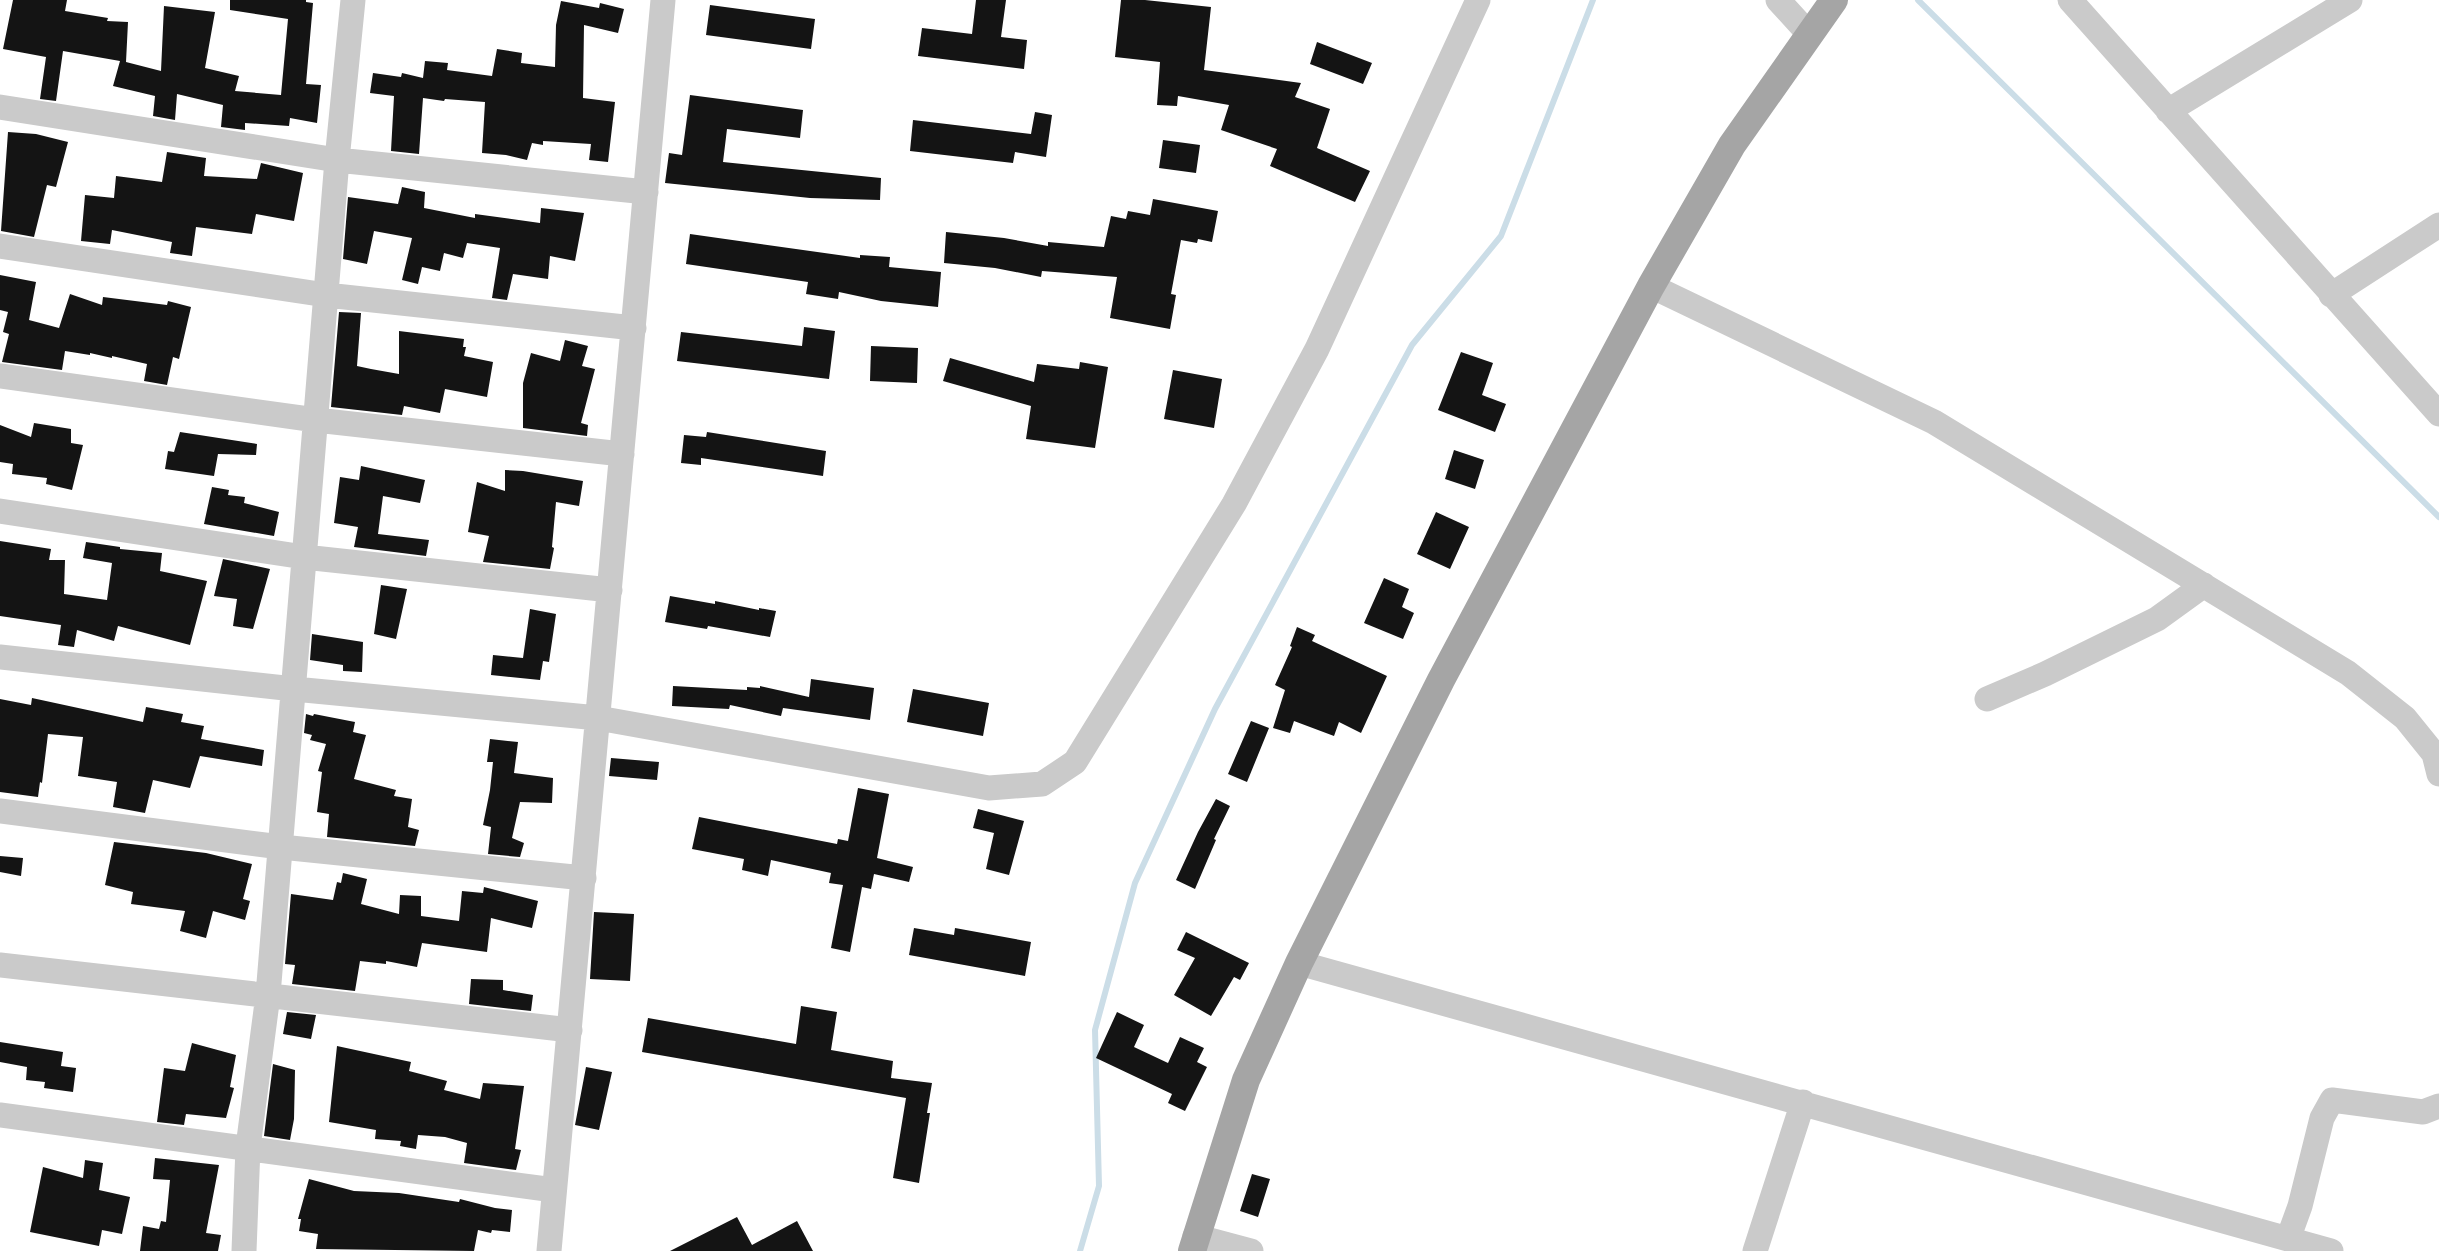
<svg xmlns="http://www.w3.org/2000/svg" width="2439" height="1251" font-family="Quicksand,sans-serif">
	<rect width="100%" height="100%" fill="#fff"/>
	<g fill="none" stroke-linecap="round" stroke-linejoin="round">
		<path stroke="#cbdde7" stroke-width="6" d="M1918,0L2439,517
			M1080,1251L1099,1186L1095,1030L1135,883L1215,709L1412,345L1501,236L1593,0"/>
	</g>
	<path fill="#141414" d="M13,0H67L65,11L108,18L107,21L128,22L126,62L161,71L164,6L215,12L205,68L239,76L235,91L281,95L288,19L230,10V0H306V2L313,3L306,84L321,85L317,123L290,118L289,126L245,123V130L221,127L223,105L177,94L175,120L153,116L155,96L113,86L120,61L63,51L56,101L40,99L46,57L3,49Z
		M976,0H1006L1001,37L1027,40L1024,69L918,56L922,28L972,34Z
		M1121,0H1145L1211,7L1204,70L1301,83L1295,97L1330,109L1317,148L1370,171L1355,202L1270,166L1277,149L1221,130L1229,105L1178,96L1177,106L1157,105L1160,62L1115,57Z
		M561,1L599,8L600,3L624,9L618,33L584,25L583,98L615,102L608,162L589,160L591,144L543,141V145L532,143L527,160L506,155L482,153L485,102L445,99L444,101L423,98L419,154L391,151L394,96L370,93L373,73L401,77L402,73L423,78L425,61L448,63L447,70L492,76L497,49L522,53L521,63L555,67L556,25Z
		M710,5L815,19L811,49L706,35Z
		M1317,42L1372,63L1363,84L1310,64Z
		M690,95L803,110L800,138L727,129L723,162L881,178L880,200L810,198L665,183L669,153L682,155Z
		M1035,112L1052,115L1046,157L1015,152L1013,163L910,151L913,120L1031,134Z
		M8,132L36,134L68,142L56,187L47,185L34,237L1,231Z
		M1163,140L1200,145L1196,173L1159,168Z
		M167,152L206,158L204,176L257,179L261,163L303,173L294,221L256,214L252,234L196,227L192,256L170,253L172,242L112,230L110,244L81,241L85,195L114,198L116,176L162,182Z
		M402,187L425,192L424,208L475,218V214L540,223L541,208L584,213L575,261L550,256L548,279L513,274L507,300L492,298L500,248L467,243L463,258L444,253L440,271L422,267L418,284L402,280L412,238L374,231L367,264L343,259L348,197L398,204Z
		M1153,199L1218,211L1212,242L1198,239L1197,243L1181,240L1171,294L1176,295L1170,329L1110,318L1117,277L1042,271L1041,277L995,268L944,263L946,232L1004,238L1048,246V242L1104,247L1111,216L1126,219L1128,211L1150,215Z
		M690,234L860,258V255L890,257L889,267L941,272L938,307L881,301L839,292L838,299L806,294L808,282L686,264Z
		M0,275L36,282L29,320L59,328L70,294L102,305L103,297L167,305L168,301L191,307L179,359L173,357L167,385L144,381L147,364L112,356V358L90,353V355L65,351L62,370L2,362L9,334L3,332L8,312L0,310Z
		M339,312L361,313L357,366L371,369L399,374V331L464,339L463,347H466L464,356L493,362L487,397L445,389L440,413L404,406L402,415L331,407Z
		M804,327L835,331L829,379L677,361L681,332L802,346Z
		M565,340L588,346L582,366L595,369L581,423L588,425L587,436L523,428V383L531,353L560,361Z
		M871,346L918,348L917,383L870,381Z
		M1461,352L1493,363L1482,395L1506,404L1495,432L1438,410Z
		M950,358L1034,382L1037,364L1079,369L1080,362L1108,367L1095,448L1026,439L1031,406L943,381Z
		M1173,370L1222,379L1214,428L1164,419Z
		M34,423L71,429V443L83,445L72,490L46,484L47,478L12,474L13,464L0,462V425L31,437Z
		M180,432L257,444L256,455L218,454L214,476L165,469L168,451L174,452Z
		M707,432L826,451L823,476L701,458V465L681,463L684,435L706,437Z
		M1454,450L1484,460L1475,489L1445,479Z
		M361,466L425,480L420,503L383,496L378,534L429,540L426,556L354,547L358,527L334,523L340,477L359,480Z
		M505,470L523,471L583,481L579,506L556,502L552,547L554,548L550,569L483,562L489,536L468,532L477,482L505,491Z
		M212,487L229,490L228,495L245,497L244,503L279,512L274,536L204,524Z
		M1436,512L1469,527L1450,569L1417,554Z
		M0,541L51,549L49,560H65L64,594L107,600L112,563L83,558L86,542L120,547V549L162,553L160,571L207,581L190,645L118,626L114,641L77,630L74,647L58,645L61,625L0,616Z
		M223,559L270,569L253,629L233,626L237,599L214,596Z
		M1384,578L1409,589L1402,607L1414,613L1403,639L1364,623Z
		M381,585L407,589L396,639L374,634Z
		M670,596L715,604V601L759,610V608L776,611L770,637L708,626L707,629L665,622Z
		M530,609L556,614L549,662L543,661L540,680L491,675L493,655L523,658Z
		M1297,627L1315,635L1312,641L1387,676L1361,733L1339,722L1334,736L1294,721L1290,733L1273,728L1285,690L1275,685L1292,647L1290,646Z
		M312,634L363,642L362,672L343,671V665L310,660Z
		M811,679L874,688L870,720L783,708L781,716L730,705L729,709L672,706L673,686L747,690V687L760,688V686L809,697Z
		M913,689L989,703L983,736L907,722Z
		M32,698L143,722L146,707L183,714L181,722L204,726L201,739L264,750L262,766L200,756L190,788L153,780L145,813L113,807L117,782L78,776L83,737L48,734L42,783L40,782L38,797L0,792V699L31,705Z
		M306,714L313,716L314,714L355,722L353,732L366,735L354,779L396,790L394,796L412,799L408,827L419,830L415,846L327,837L329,814L317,812L322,772L318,771L326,744L310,740L312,735L304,733Z
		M1251,721L1269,728L1247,782L1228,774Z
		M490,739L518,742L514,773L553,778L552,803L520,802L512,838L524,843L520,857L488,854L491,827L483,825L490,790L493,762H487Z
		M611,758L659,762L657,780L609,776Z
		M858,788L889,794L877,858L913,867L909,882L874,874L871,889L862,887L850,952L831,948L843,885L829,883L831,873L771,860L768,876L742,870L744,859L692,849L699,817L837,844L838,839L848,841Z
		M1216,799L1230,806L1214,839L1216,840L1195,889L1176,880L1198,832Z
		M978,809L1024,821L1009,875L986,869L994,833L973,828Z
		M114,842L206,853L252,864L243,899L250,901L245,920L213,911L206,938L180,931L185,911L131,904L133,892L105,885Z
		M0,856L23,858L21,876L0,872Z
		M343,873L367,879L361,904L399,914L400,895L421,896V916L459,921L462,891L483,893L484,887L538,901L532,928L491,918L487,952L422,943L417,967L386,961V964L360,961L355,991L292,984L295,965L285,964L291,894L333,900L337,882L341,883Z
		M594,912L634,914L630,981L590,979Z
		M914,928L954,935L955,928L1031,942L1025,976L909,955Z
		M1186,932L1249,963L1240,980L1234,977L1211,1016L1174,995L1195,958L1177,950Z
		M471,979L503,980V990L533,995L531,1011L469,1004Z
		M801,1006L837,1012L831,1050L893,1061L891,1078L932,1083L927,1113H930L919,1183L893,1178L906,1098L642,1052L648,1018L796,1044Z
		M287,1012L316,1015L311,1039L283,1034Z
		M1117,1012L1144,1025L1134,1047L1168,1063L1180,1037L1204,1048L1197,1062L1207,1067L1185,1111L1168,1103L1172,1094L1096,1058Z
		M0,1042L63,1052L61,1066L76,1068L73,1092L44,1088L45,1082L26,1080L27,1067L0,1062Z
		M192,1043L236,1055L230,1087L234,1088L226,1118L186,1114L184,1125L157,1122L164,1068L185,1071Z
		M337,1046L411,1062L409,1071L447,1081L444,1090L480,1099L483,1083L524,1086L515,1149L521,1150L516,1170L464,1163L467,1143L445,1137L418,1135L416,1149L400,1146L401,1141L375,1139L376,1130L329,1122Z
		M273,1064L295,1070L294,1119L290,1140L264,1136Z
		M586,1067L612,1072L599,1130L575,1125Z
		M155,1158L219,1165L206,1233L221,1235L218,1251H140L143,1226L159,1229L161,1221L166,1222L170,1180L153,1179Z
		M85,1160L103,1163L99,1190L130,1197L122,1234L102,1230L99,1246L30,1232L43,1167L83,1178Z
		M1252,1174L1270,1179L1258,1217L1240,1211Z
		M309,1179L354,1191L399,1193L459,1202L460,1199L495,1208L512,1210L510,1232L492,1230L491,1233L478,1230L474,1251L316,1249L318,1234L299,1231L301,1219H298Z
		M737,1217L752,1245L797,1221L813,1251H670Z"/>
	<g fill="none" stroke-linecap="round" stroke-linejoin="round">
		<path stroke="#cacaca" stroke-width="25" d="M1778,0L1809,34
			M2070,0L2439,414
			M0,107L337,160L646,192
			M2168,111L2350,0
			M0,246L326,295L634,328
			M1651,286L1934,422L2348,673L2405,718L2434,754L2439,774
			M2331,295L2439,225
			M0,376L316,420L622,454
			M0,511L304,557L610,590
			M0,657L294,689L598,718L989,788L1042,784L1075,762L1234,504L1317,349L1478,0
			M1987,699L2045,674L2157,619L2204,585
			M0,811L281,847L584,878
			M1299,963L2331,1251
			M0,965L570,1030
			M0,1115L554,1190
			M1195,1236L1251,1251
			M2288,1239L2300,1206L2322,1118L2332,1100L2423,1112L2439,1106
			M244,1251L248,1147L268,995L337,160L353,0
			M549,1251L663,0
			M1755,1251L1803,1102"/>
		<path stroke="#a5a5a5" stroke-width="28" d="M1192,1251L1246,1080L1299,963L1441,680L1651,286L1732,145L1834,0"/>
	</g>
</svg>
